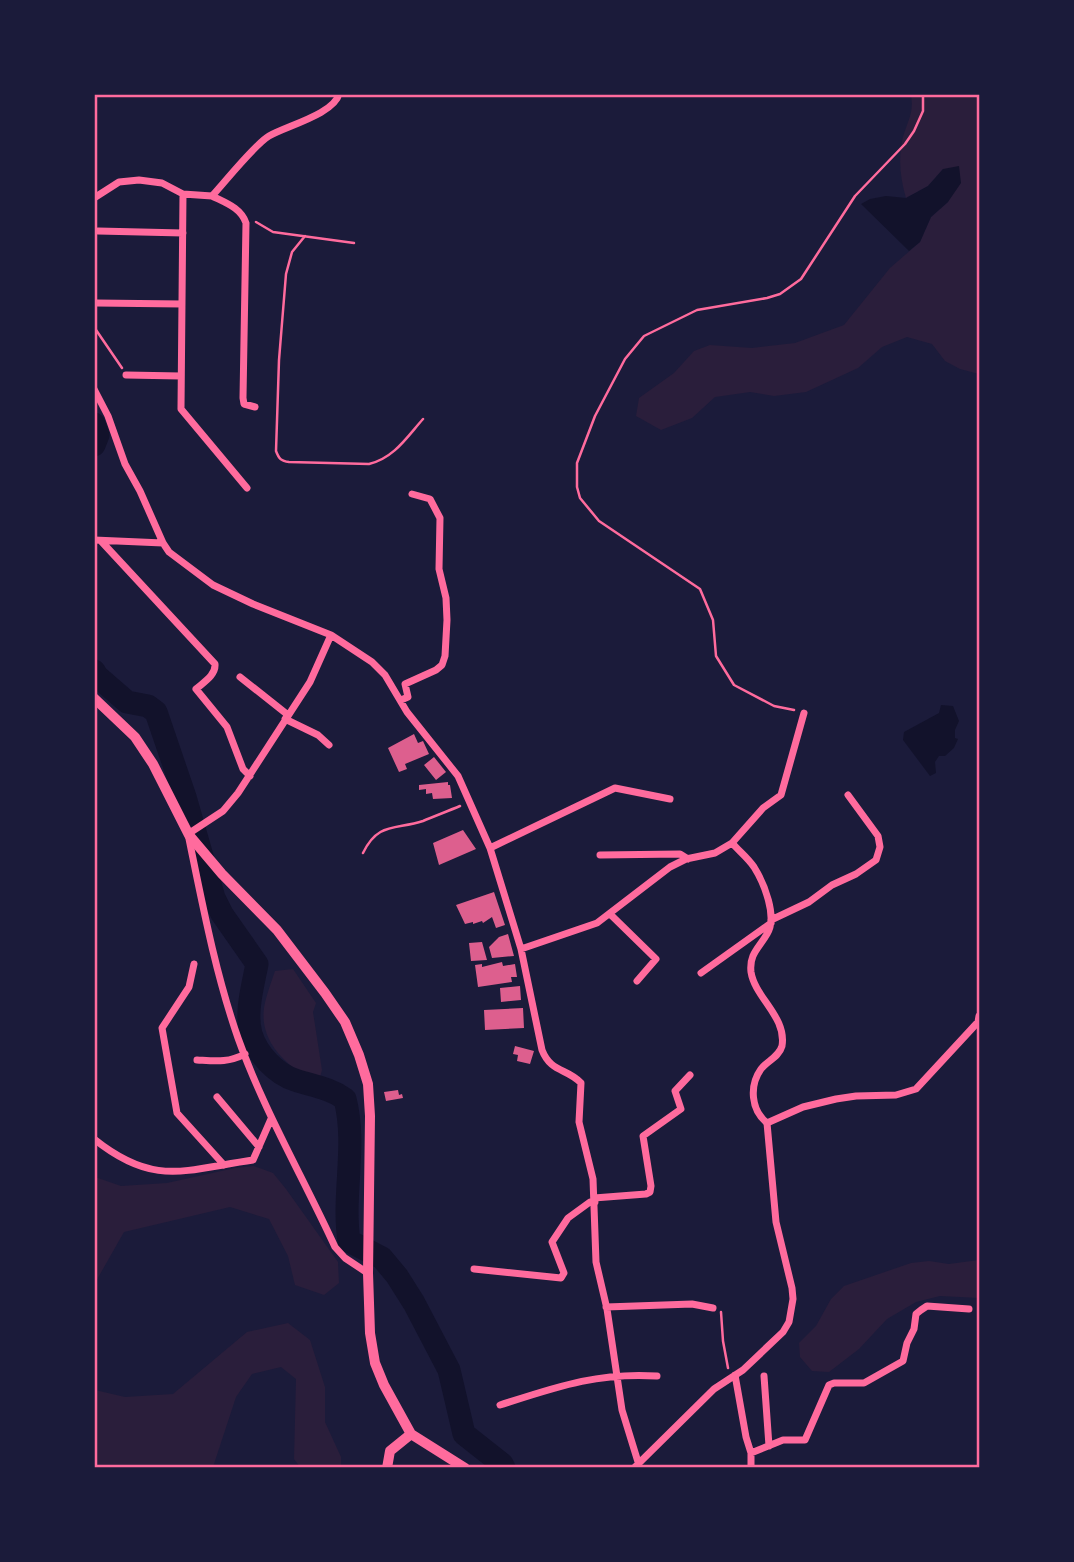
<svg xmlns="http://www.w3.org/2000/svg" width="1074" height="1562" font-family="Quicksand,sans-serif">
	<rect width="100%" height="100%" fill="#1b1b3a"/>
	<path fill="#2a1e3b" d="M911,95H979V374L960,369L945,361L932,344L907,337L882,347L858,368L806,392L774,396L750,392L715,397L692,418L661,430L636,416L639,398L674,373L694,351L710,345L752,348L795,343L844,325L890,268L920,242L931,217L948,202L943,169L928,186L906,198C900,177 898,158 903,137C908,120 914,113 911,95Z
		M293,969L316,1003L313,1012L322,1070L318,1085C291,1068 259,1045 264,1008C266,996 271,983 275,971Z
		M254,1166L273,1173L286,1189L338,1262L339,1283L324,1295L295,1285L288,1256L269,1219L230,1207L124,1232L95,1283V1177L121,1186L167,1183L235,1168Z
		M979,1260V1298L940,1296L916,1302L887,1319L859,1349L829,1372L812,1371L800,1357L799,1343L816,1326L831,1299L844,1286L911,1263L929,1261L949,1264Z
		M288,1323L310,1340L325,1387V1422L341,1457V1467H300L294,1459L296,1379L281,1367L252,1374L236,1397L213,1467H95V1390L125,1397L173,1394L247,1332Z"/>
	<path fill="#12122b" d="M959,166L961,183L948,202L931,217L920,242L909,251L861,204L870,199L886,196L906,198L928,186L943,169Z
		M941,705L953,706L959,721L955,730V738L958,739L954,748L945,756H939L935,762L936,773L930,776L903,740L904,732L939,713Z"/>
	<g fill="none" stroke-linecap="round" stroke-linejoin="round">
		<path stroke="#12122b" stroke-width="23" d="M94,424L98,435L94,445
			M94,671L97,676L127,702L148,706L156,712L185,797L214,898L222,914L257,964C253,985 245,1013 251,1034C257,1054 276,1074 295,1080C313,1086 330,1088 345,1099C357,1145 342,1195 349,1241L382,1258L397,1276L414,1303L449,1370L464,1434L502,1464L504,1468"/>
	</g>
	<path fill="#dd5f8e" d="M414,734L418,743L423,741L429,754L405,764L407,769L399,772L388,748Z
		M434,757L446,772L436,780L424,765Z
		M448,782V785H450L452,798L433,799L432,793L426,794V789L419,790V785Z
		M463,830L476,849L439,865L433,843Z
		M494,892L505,925L496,928L492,917L483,923L482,921L473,924V922L465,924L456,905Z
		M508,934L514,956L492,958L489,947L499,937Z
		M482,942L487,960L471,961L469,943Z
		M502,962L503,966L515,964L517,977H511L512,982L478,987L475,965L482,964V967Z
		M520,986L521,1000L501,1002L500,988Z
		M523,1008L524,1028L485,1030L484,1010Z
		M515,1046L534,1051L530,1064L517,1061L518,1055L513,1054Z
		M398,1090L399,1095L402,1094L403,1098L386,1101L384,1092Z"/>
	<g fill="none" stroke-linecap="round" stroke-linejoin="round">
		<path stroke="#ff6b9d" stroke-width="2.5" d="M256,222L273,232L354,243
			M305,236L292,252L286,274L279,360L276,451C279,459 281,461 289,462L369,464C394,458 407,437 423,419
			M94,327L122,368
			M794,710L774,706L734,685L716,656L713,620L700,589L599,521L580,498L577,487V463L595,416L625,359L644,336L697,310L767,298L780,294L801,279L855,196L905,144L914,131L923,111V94
			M363,853C378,822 395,830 423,821C435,816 448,811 460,806
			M721,1312L723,1341L728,1368"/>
		<path stroke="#ff6b9d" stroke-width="7" d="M183,194L181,409L247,488
			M212,196C226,203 241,208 246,223L243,398L244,404L255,407
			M94,198L119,182L139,180L162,183L183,194L212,196C225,182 255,144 269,136C286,126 334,114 339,94
			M98,231L183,233
			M96,303L182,304
			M126,375L181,376
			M94,389L108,416L125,464L140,491L163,543L169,552L213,585L253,604L331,635L372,662L385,675L407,712L458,776L490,848L521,949L542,1050C551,1073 567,1068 581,1083L579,1122L593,1179L596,1262L607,1309L622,1410L638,1462
			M94,540L163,543
			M101,541L215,664C216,675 204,682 196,689L227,727L243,769L250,776
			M331,635L310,682L238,793L223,811L188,834C202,902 215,972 238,1038C264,1111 303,1177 335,1247L345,1258L369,1274
			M240,677L288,715
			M401,700L408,697L405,684L436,670L442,665L445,656L447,620L446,598L439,569L440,518L430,499L412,494
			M285,719L318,735L329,745
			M732,843L763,808L781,795L804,713
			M490,848L615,788L670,799
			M600,855L680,854L688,859
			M610,914L656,959L637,981
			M771,920L809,902L832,885L856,874L876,860L880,847L878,836L848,795
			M521,949L597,923L670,867L686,859L715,853L732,843C739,851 748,858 754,867C764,883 778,917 767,934C759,948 749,954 751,972C755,998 787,1017 782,1046C779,1057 767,1061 761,1069C749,1086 751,1110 767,1123L776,1222L792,1288L793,1299L789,1322L783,1332L743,1370L714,1389L634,1468
			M194,964L189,987L162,1028L177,1113L224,1165
			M701,973L771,923
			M197,1060C215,1061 228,1063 245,1054
			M217,1097L259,1147
			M767,1123L803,1107L836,1099L856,1096L896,1095L916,1089L978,1022L979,1016
			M94,1139C154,1187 184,1170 253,1160L271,1119
			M594,1198L646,1194L650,1192L651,1186L643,1136L681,1109L675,1091L690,1075
			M474,1269L561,1278L564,1273L552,1242L568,1218L590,1202H595
			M606,1307L692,1304L713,1308
			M735,1375L746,1437L751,1453V1468
			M764,1376L769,1446
			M500,1405C556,1387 598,1372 657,1376
			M751,1453L783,1440H805L829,1385L834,1383H864L903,1361L907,1343L914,1329L916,1314L921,1310L927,1306L969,1309"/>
		<path stroke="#ff6b9d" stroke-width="10" d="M94,698L135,737L153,764L189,835L222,874L277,930L325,993L345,1022L359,1055L368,1084L370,1116L368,1273L370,1333L375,1363L384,1385L411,1434L465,1468
			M387,1468L390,1451L411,1434"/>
	</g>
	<rect width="1074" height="1562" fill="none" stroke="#1b1b3a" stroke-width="192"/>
	<rect x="96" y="96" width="882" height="1370" fill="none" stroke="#ff6b9d" stroke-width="2.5"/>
</svg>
